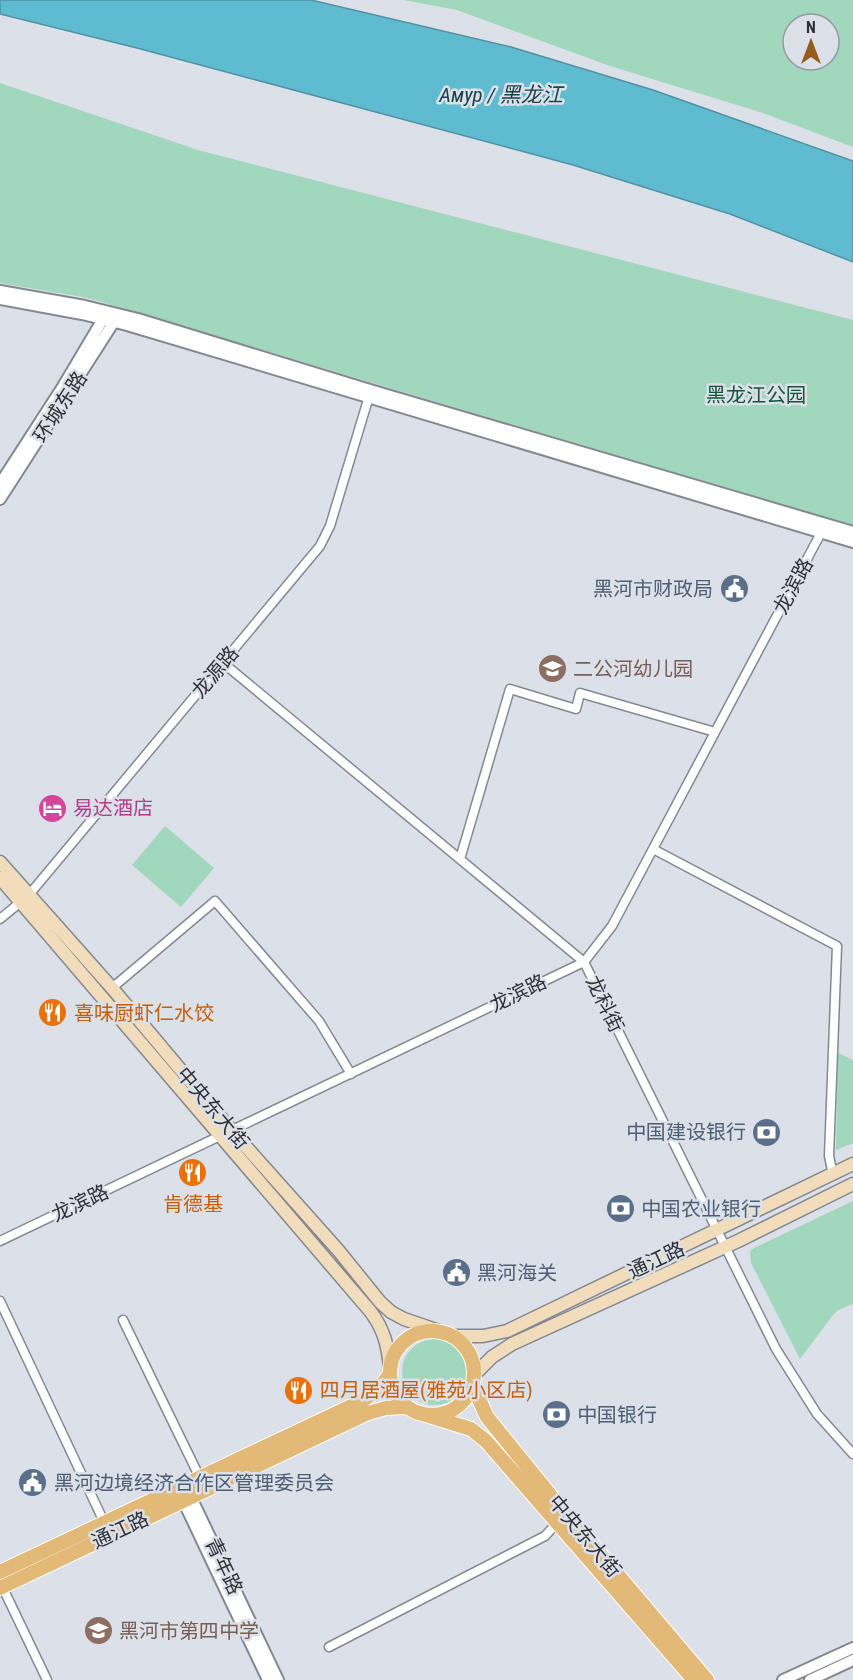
<svg xmlns="http://www.w3.org/2000/svg" width="853" height="1680" font-family="'Roboto Condensed','Noto Sans SC',sans-serif">
	<rect width="100%" height="100%" fill="#dbe0e9"/>
	<path fill="#a1d7bd" fill-rule="evenodd" d="M404,0H853V147L763,113L610,66L457,10ZM793,24H829V60H793Z
		M0,83L198,150L853,320V526L88,298L0,283Z
		M165,826L214,868L181,907L132,865Z
		M838,1053L853,1060V1143L836,1150Z
		M853,1201V1304L838,1310L833,1315L800,1359L751,1263L750,1251L754,1248Z
		M402 1372a33 33 0 1 1 66 0a33 33 0 1 1-66 0Z"/>
	<path fill="#5fbcd0" stroke="#5192a2" stroke-width="1.5" d="M0,0H311L511,47L653,90L853,161V262L730,214L573,165L137,48L0,14Z"/>
	<g fill="none" stroke-linecap="round" stroke-linejoin="round">
		<defs>
			<path id="minor" d="M222,662L584,962L776,1349L817,1414L853,1454
				M653,849L837,946L829,1156L833,1175
				M460,859L510,689L576,709L580,693L715,732
				M0,919L28,896L320,546L330,526L370,393
				M112,988L215,901L319,1021L351,1074
				M0,1241L584,962L612,926L823,529
				M0,1301L104,1522
				M123,1320L200,1478
				M1,1584L47,1680
				M329,1647L545,1536L557,1523"/>
			<path id="tertiary" d="M0,291L85,306L138,319L370,390L853,532
				M0,299L82,314L127,325L853,542
				M0,484L62,388L106,314
				M0,499L117,317
				M188,1491L278,1680
				M180,1494L268,1680
				M783,1680L853,1648
				M810,1680L853,1660"/>
			<path id="secondary" d="M0,862L112,988L232,1131L338,1250L380,1302L391,1312L404,1319L442,1332
				M0,878L370,1311C384,1329 388,1346 390,1368
				M454,1336H483L507,1331L853,1164
				M475,1374L492,1357L512,1344L738,1241L853,1184"/>
			<path id="primary" d="M390 1373a42 42 0 1 1 84 0a42 42 0 1 1-84 0Z
				M473,1386L487,1417L551,1496L707,1680
				M426,1415L471,1429L486,1441L694,1680
				M0,1572L362,1401L378,1390L390,1374
				M0,1588L368,1413L386,1408L406,1407"/>
		</defs>
		<use href="#minor" stroke="#838891" stroke-width="11"/>
		<use href="#tertiary" stroke="#838891" stroke-width="14"/>
		<use href="#secondary" stroke="#838891" stroke-width="15"/>
		<use href="#primary" stroke="#fff" stroke-width="16"/>
		<use href="#minor" stroke="#fff" stroke-width="8"/>
		<use href="#tertiary" stroke="#fff" stroke-width="10"/>
		<use href="#secondary" stroke="#f1dcbb" stroke-width="12"/>
		<use href="#primary" stroke="#e3b977" stroke-width="14"/>
	</g>
	<defs>
		<symbol id="civic-disc" viewBox="-11 -11 22 22"><circle r="9.5" fill="#5c6f8a" stroke="#dbe0e9"/><path d="M-.6-6.5H3V-4.5H.6V-3L4-1V1h2V6H-6V1h2V-1L-.6-3ZM-1.2 2.5V6h2.4V2.5Z" fill="#fff"/></symbol>
		<symbol id="school-disc" viewBox="-11 -11 22 22"><circle r="9.5" fill="#8d6e63" stroke="#dbe0e9"/><path d="M0-5L7-2L0 1L-7-2ZM-4 1L0 2.5L4 1V4Q0 6-4 4Z" fill="#fff"/></symbol>
		<symbol id="hotel-disc" viewBox="-11 -11 22 22"><circle r="9.5" fill="#d1479c" stroke="#dbe0e9"/><path d="M-6-4.5h1.5V1H6V5H4.5V3h-9V5H-6ZM-4 0a1.8 1.8 0 1 1 3.6 0ZM.5 0V-2.5h3Q6-2.5 6 0Z" fill="#fff"/></symbol>
		<symbol id="restaurant-disc" viewBox="-11 -11 22 22"><circle r="9.5" fill="#e8710a" stroke="#dbe0e9"/><path d="M-5-6h1v4h1v-4h1v4h1v-4h1v5L-1.5 .5V6h-2V.5L-5-1ZM5-6V6H3V1.5H1.5Q1.5-4 5-6Z" fill="#fff"/></symbol>
		<symbol id="bank-disc" viewBox="-11 -11 22 22"><circle r="9.5" fill="#5c6f8a" stroke="#dbe0e9"/><path d="M-6-4H6V4H-6ZM0-2.3a2.3 2.3 0 1 0 0 4.6a2.3 2.3 0 1 0 0-4.6Z" fill="#fff"/></symbol>
	</defs>
	<g fill-rule="evenodd">
		<use href="#civic-disc" x="718" y="572" width="33" height="33"/>
		<use href="#school-disc" x="536" y="652" width="33" height="33"/>
		<use href="#hotel-disc" x="36" y="792" width="33" height="33"/>
		<use href="#restaurant-disc" x="36" y="996" width="33" height="33"/>
		<use href="#bank-disc" x="750" y="1116" width="33" height="33"/>
		<use href="#restaurant-disc" x="176" y="1156" width="33" height="33"/>
		<use href="#bank-disc" x="604" y="1192" width="33" height="33"/>
		<use href="#civic-disc" x="440" y="1256" width="33" height="33"/>
		<use href="#restaurant-disc" x="282" y="1374" width="33" height="33"/>
		<use href="#bank-disc" x="540" y="1398" width="33" height="33"/>
		<use href="#civic-disc" x="16" y="1466" width="33" height="33"/>
		<use href="#school-disc" x="82" y="1614" width="33" height="33"/>
	</g>
	<g text-anchor="middle" stroke-width="5" stroke-linejoin="round" paint-order="stroke">
		<g font-size="20" fill="#17543c" stroke="#dbe0e9">
			<text x="756" y="402">黑龙江公园</text>
		</g>
		<g font-size="20" fill="#2f3135" stroke="#dbe0e9">
			<text transform="translate(60 407) rotate(-57)" y="7">环城东路</text>
			<text transform="translate(793 586) rotate(-62)" y="7">龙滨路</text>
			<text transform="translate(215 672) rotate(-50)" y="7">龙源路</text>
			<text transform="translate(518 993) rotate(-26)" y="7">龙滨路</text>
			<text transform="translate(605 1004) rotate(64)" y="7">龙科街</text>
			<text transform="translate(213 1108) rotate(50)" y="7">中央东大街</text>
			<text transform="translate(80 1203) rotate(-25)" y="7">龙滨路</text>
			<text transform="translate(656 1260) rotate(-25)" y="7">通江路</text>
			<text transform="translate(120 1530) rotate(-25)" y="7">通江路</text>
			<text transform="translate(585 1536) rotate(50)" y="7">中央东大街</text>
			<text transform="translate(224 1566) rotate(65)" y="7">青年路</text>
		</g>
		<g font-size="20" fill="#4e5e75" stroke="#dbe0e9" text-anchor="start">
			<text x="713" y="596" text-anchor="end">黑河市财政局</text>
			<text x="746" y="1139" text-anchor="end">中国建设银行</text>
			<text x="641" y="1216">中国农业银行</text>
			<text x="477" y="1280">黑河海关</text>
			<text x="577" y="1422">中国银行</text>
			<text x="54" y="1490">黑河边境经济合作区管理委员会</text>
		</g>
		<g font-size="20" fill="#785e54" stroke="#dbe0e9" text-anchor="start">
			<text x="573" y="676">二公河幼儿园</text>
			<text x="119" y="1638">黑河市第四中学</text>
		</g>
		<g font-size="20" fill="#b23c85" stroke="#dbe0e9" text-anchor="start">
			<text x="73" y="815">易达酒店</text>
		</g>
		<g font-size="20" fill="#c56008" stroke="#dbe0e9" text-anchor="start">
			<text x="74" y="1020">喜味厨虾仁水饺</text>
			<text x="193" y="1211" text-anchor="middle">肯德基</text>
			<text x="320" y="1397">四月居酒屋(雅苑小区店)</text>
		</g>
		<g font-size="21" font-style="italic" fill="#19434c" stroke="#dbe0e9">
			<text x="501" y="102">Амур / 黑龙江</text>
		</g>
	</g>
	<g transform="translate(811 42)"><circle r="28" fill="#dbe0e9" stroke="#969aa1" stroke-width="1.5"/>
	<path d="M0-4.5L10 22L0 15L-10 22Z" fill="#965b1b"/>
	<text y="-9" font-size="16" font-weight="bold" text-anchor="middle" fill="#2f3135">N</text>
	</g>
</svg>
